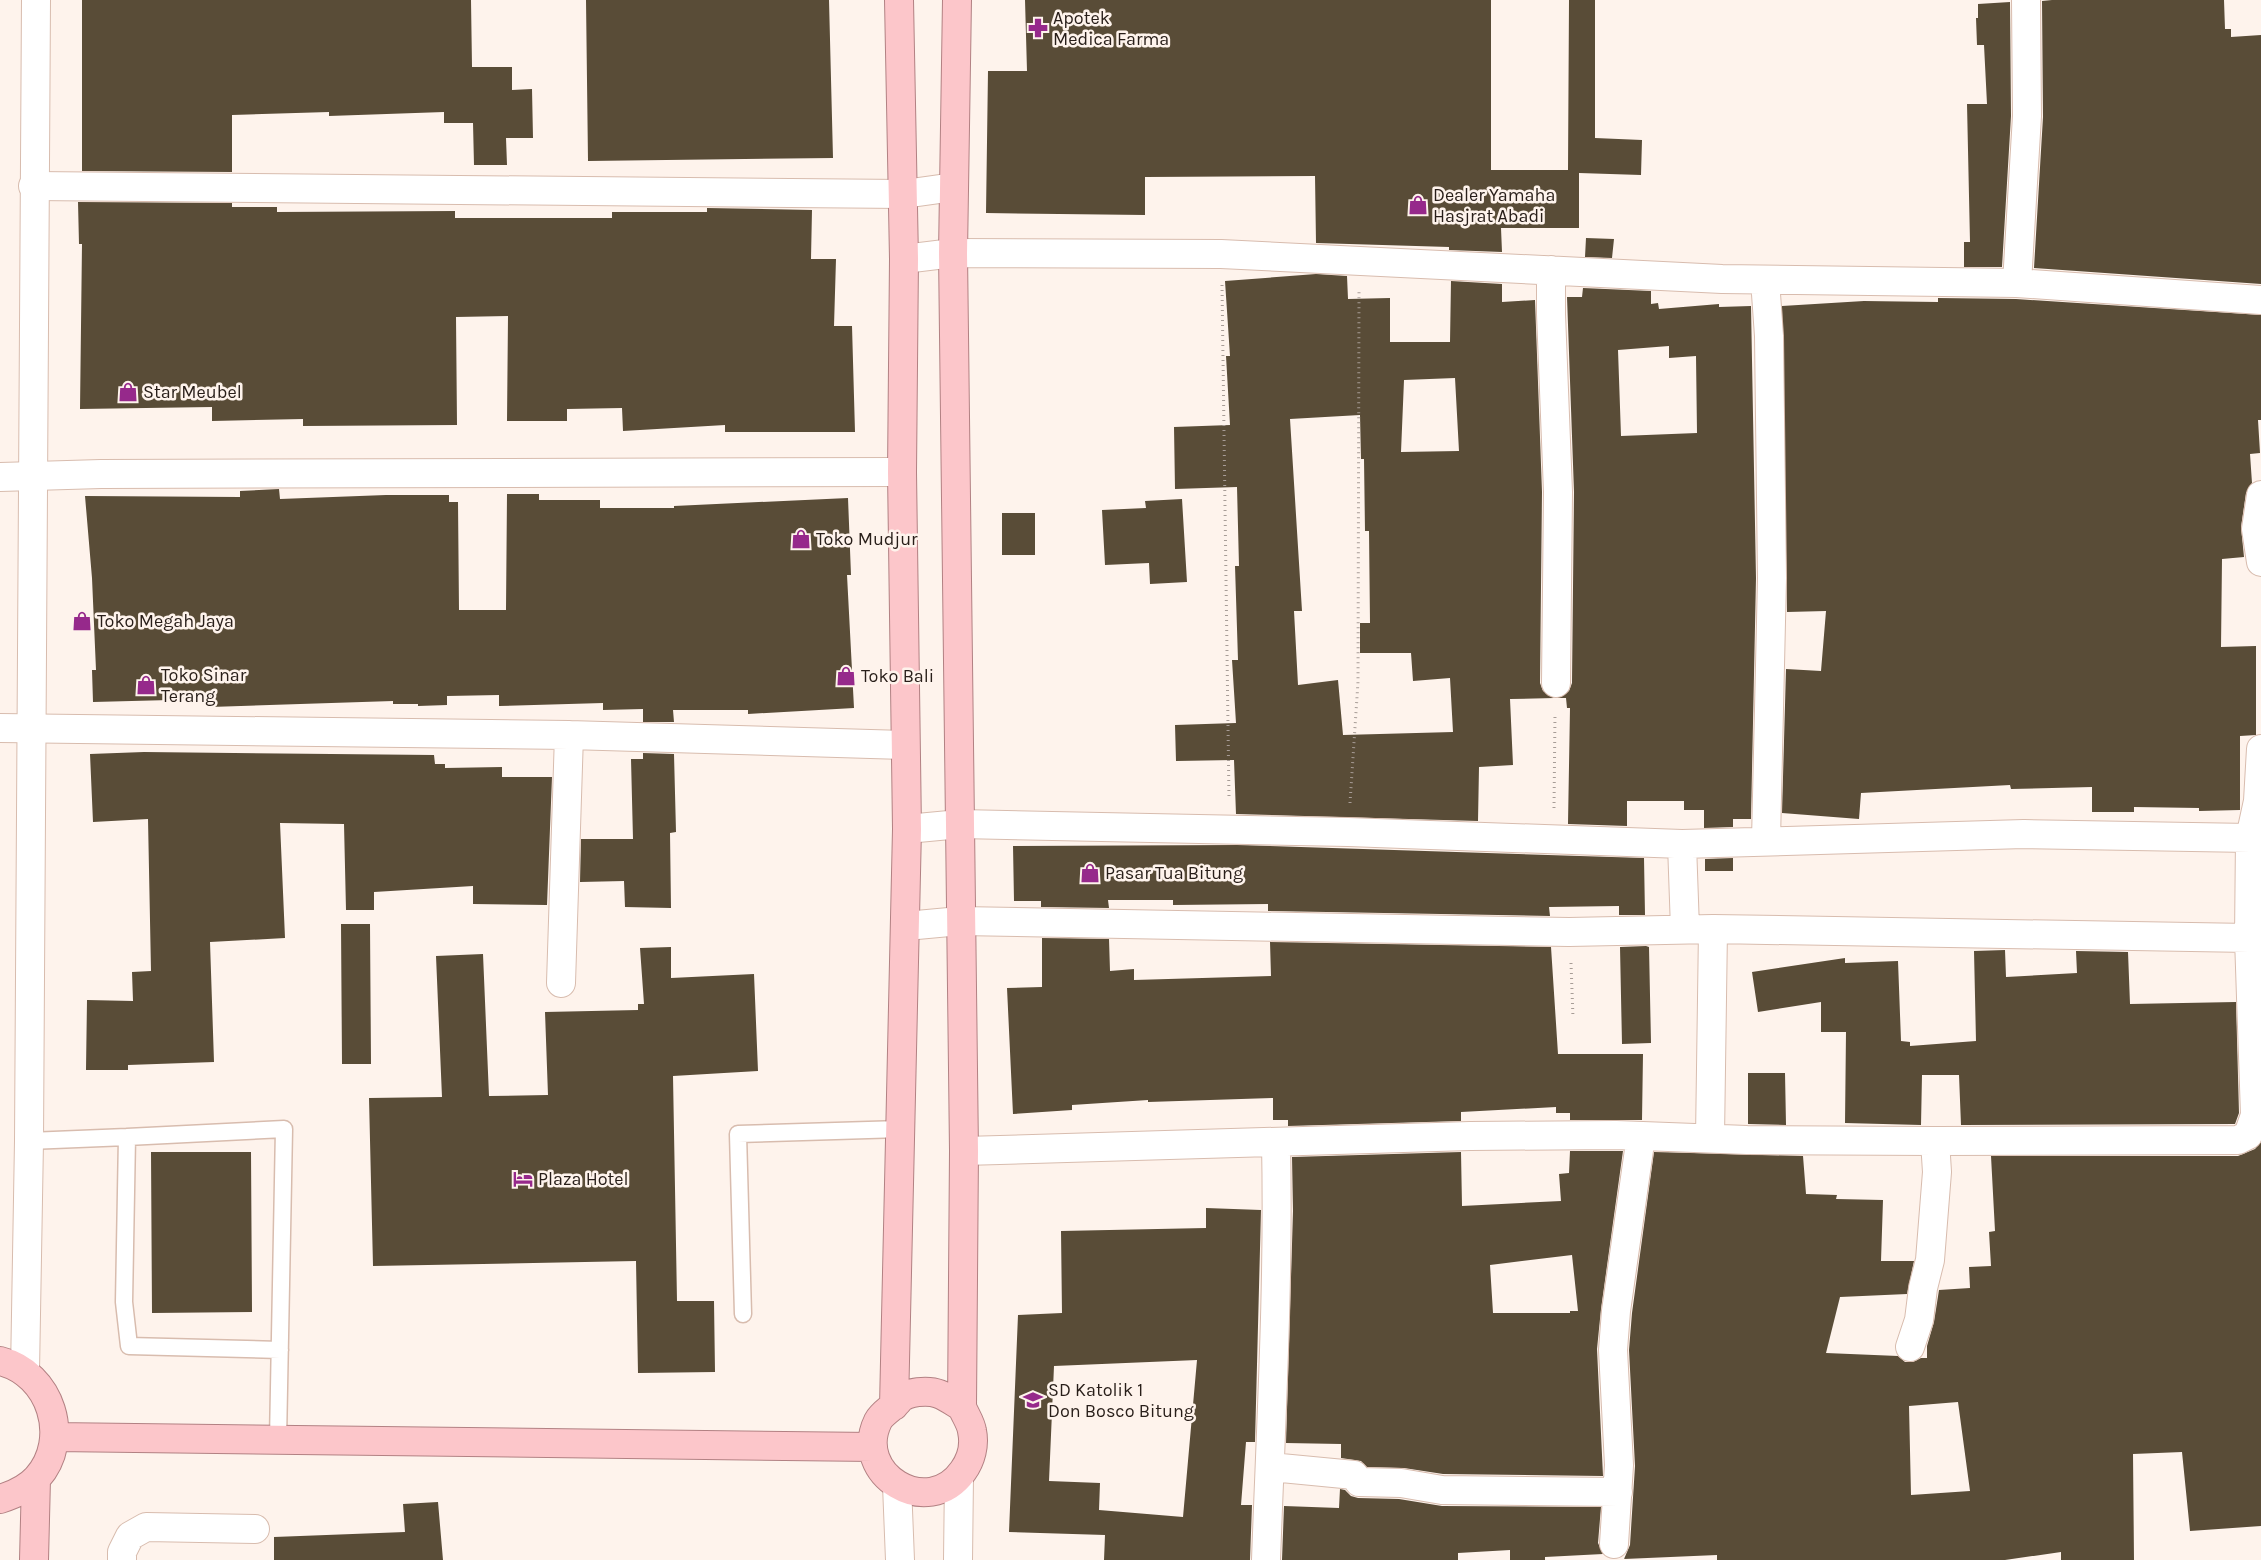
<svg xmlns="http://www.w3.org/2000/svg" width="2261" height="1560" font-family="Karla,sans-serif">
	<rect width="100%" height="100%" fill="#fef3ec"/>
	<path fill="#594c37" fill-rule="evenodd" d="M82,0H471L472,67H512V90L532,89L533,138H506L507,165H474L473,123H444V112L329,116V112L232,115V172L82,171Z
		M586,0H829L833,158L588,161Z
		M1025,0H1491V170H1568L1569,0H1595V138L1642,140L1641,175L1579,173V228H1501L1502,252L1449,250V247L1316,243L1315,176L1145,177V215L986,213L988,71H1027Z
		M2052,0H2224L2225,29H2231V37L2261,35V284L2034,268L2043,117L2042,1Z
		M2010,2L2011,116L2002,267H1964V242H1970L1967,104H1987L1984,45H1977L1976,18H1978V4Z
		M78,202L232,203V207H277V212L455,211V218H612V212H707V208L812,210L811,259H836L834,326H852L855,432H725V425L623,431L622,408L567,409V421H507L508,316L456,317L457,425L303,426V419L212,421V407L80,409L82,244H79Z
		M1586,238L1614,239L1612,258L1585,257Z
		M1316,274L1347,276L1348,299L1390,298V342H1450L1451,281L1502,284V302L1535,300L1542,492L1540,683L1543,691L1554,698L1510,699L1513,765L1479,767L1478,821L1236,814L1234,760L1176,761L1175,725L1236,723L1232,660H1238L1235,566H1239L1237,487L1175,489L1174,427L1230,425L1226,356H1230L1225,281ZM1455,378L1459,451L1401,452L1404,380ZM1360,415L1361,459H1364L1365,531H1369L1370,623H1360V653H1411L1413,681L1450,678L1453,732L1343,735L1338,680L1298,685L1294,611H1302L1290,419Z
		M1583,288L1651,291V304L1658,303L1659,309L1719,304V307L1751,306L1756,578L1751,819H1733V827L1704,828V810H1684V801H1627V826L1568,824L1570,708H1567L1566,698H1557L1569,691L1572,683L1574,492L1567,297H1582ZM1669,346V358L1696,356L1697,433L1621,436L1618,350Z
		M1938,298L2016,299L2261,315V420H2258L2260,453L2250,454L2252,483L2246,493L2241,527L2244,557L2222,559L2221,647L2256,646V735L2240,736V810L2199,811V808L2134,807V812H2092V787L2011,789L2010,785L1861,793L1859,819L1782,813L1786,669L1821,671L1826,611L1787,612L1782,306L1864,301L1938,302Z
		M279,489L280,499L386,495H449V502H458L459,610H506L507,494H539V500H600V508H674V506L848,498L851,575H847L854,708L748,714V710H673L674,722H643V709L603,710V703L499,706V695L447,696V705L418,706V704H393V701L210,707L209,699L93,702L92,670H96L92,578L85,496L240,497V491Z
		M1182,499L1187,582L1150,584L1149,563L1105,565L1102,510L1146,508L1145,501Z
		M1002,513H1035V555H1002Z
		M144,752L434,755L435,764H445V768L502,767V777H552L547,905L473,904V886L374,892V910H346L344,824L280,823L285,938L210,942L214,1062L128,1065V1070H86L87,1000L133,1001L132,972L151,971L148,819L93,822L90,754Z
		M643,753L674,754L676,832L670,833L671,908L625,907L624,881L580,882L581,839H633L631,759H643Z
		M1237,845L1644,858L1645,915H1619V906L1549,907L1550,916L1268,911V904L1173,905V900H1108L1109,908L1041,907V901H1014L1013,846Z
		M1733,858V871H1705V859Z
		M341,924H370L371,1064H342Z
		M1042,938L1109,939L1110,971L1134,969V980L1271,976L1270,942L1551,947L1558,1054H1643L1642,1120H1570V1113H1556V1107L1461,1112V1121L1288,1126V1120H1273V1098L1148,1102V1100L1072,1105V1110L1013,1114L1007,988L1042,987Z
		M1646,946L1649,947L1651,1043L1622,1044L1620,947Z
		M671,947V978L754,974L758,1071L673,1076L677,1301H714L715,1372L638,1373L636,1261L373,1266L369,1098L442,1097L436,956L483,954L489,1096L548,1095L545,1012L638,1010V1004H644L640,948Z
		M2005,950L2006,977L2077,973L2076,951L2128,952L2130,1004L2236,1002L2239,1113L2235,1124L1961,1125L1959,1075H1922L1921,1125L1845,1123L1846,1032H1821V1002L1758,1012L1752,972L1845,958V963L1898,961L1901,1041L1910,1042V1046L1976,1041L1974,951Z
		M1748,1073H1785L1786,1125L1748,1124Z
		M2261,1142V1526L2190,1531L2182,1452L2133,1454L2134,1560H2061V1552L2005,1560H1717V1555L1624,1559L1630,1545L1635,1466L1629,1350L1632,1313L1654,1152L1803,1156L1806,1194L1837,1195L1836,1199L1883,1200L1881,1261H1914L1907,1294L1840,1297L1826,1353L1898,1356L1905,1362H1913L1921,1358H1927V1346L1934,1322L1939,1290L1970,1288L1969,1267L1991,1266L1989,1232L1995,1231L1991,1156H2238L2255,1149ZM1958,1402L1970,1491L1911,1495L1909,1406Z
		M1570,1151H1623L1601,1309L1597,1349L1603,1476L1443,1474L1404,1468L1367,1467L1361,1461L1341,1458V1444L1286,1443L1293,1211L1292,1157L1461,1152L1462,1206L1561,1201L1559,1174L1569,1173ZM1572,1255L1578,1311H1570V1313H1493L1490,1265Z
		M151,1152H251L252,1312L152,1313Z
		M1206,1208L1261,1210L1255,1442H1246L1241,1505H1252L1250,1560H1104L1105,1535L1009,1532L1018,1315L1062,1313L1061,1231L1206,1228ZM1197,1360L1183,1517L1099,1510L1100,1483L1049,1481L1054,1366Z
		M1340,1489L1345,1490L1351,1496L1358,1498L1399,1499L1442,1506L1601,1507L1598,1543L1603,1554L1545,1557V1560H1510V1550L1458,1553V1560H1282L1284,1506L1339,1508Z
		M438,1502L443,1560H274V1537L405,1532L403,1504Z"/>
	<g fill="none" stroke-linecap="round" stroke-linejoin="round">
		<defs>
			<path id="service" d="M29,1141L127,1137
				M743,1314L738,1134L901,1129
				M278,1440L284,1129L127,1137L124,1302L129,1346L280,1350"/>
			<path id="minor" d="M33,186L904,194L954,187
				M904,259L953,253L1221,254L1722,279L2017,283L2261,300
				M1551,270V314L1558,492L1556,683
				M1765,280L1769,336L1772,578L1766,840
				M2017,283L2027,116L2026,0
				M0,477L101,474L902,472
				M2261,495L2256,529L2261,562
				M0,728L569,735L904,745
				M907,829L960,824L1348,832L1682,844L2024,834L2250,838
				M1682,844L1685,929
				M906,926L960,921L1569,932L1713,929L2249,938L2250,838L2258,801L2261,749
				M561,983L569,735
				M1710,1138L1713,929
				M964,1151L1470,1136L1616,1135L1747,1140L1935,1141L2238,1140L2248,1135L2255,1115L2249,938
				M1910,1347L1919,1320L1923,1288L1930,1260L1937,1172L1935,1141
				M1270,1467L1354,1475L1359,1482L1401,1483L1442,1490L1618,1492
				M897,1485L900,1560
				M1614,1544L1619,1465L1613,1350L1616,1311L1641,1136
				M122,1560V1552L130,1536L146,1527L255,1529
				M958,1560L959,1477
				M1266,1560C1271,1421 1279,1282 1276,1143"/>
			<path id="tertiary" d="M25,1372L29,1141L36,0"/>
			<path id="trunk" d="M957,0L953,253L964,1151L962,1407C965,1415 971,1423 972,1431C975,1445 971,1460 963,1471C928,1521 852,1474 878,1421C882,1413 894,1407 899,1400C906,1391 929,1390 939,1394C947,1397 955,1403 962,1407
				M0,1361C51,1373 72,1439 37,1478C27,1489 13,1495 0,1499
				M894,1406L907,829L902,472L904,259L899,0
				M55,1437L873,1447
				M34,1560L36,1479"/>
		</defs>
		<use href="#service" stroke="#d8bcae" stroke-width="19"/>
		<use href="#minor" stroke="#d8bcae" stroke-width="30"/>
		<use href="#tertiary" stroke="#d8bcae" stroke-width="30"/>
		<use href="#trunk" stroke="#b28183" stroke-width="30"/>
		<path stroke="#a79c96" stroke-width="3" stroke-dasharray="1 4" stroke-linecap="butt" d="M1222,285L1229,799
			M1350,803L1358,682L1359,292
			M1554,808L1555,714
			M1571,963L1573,1018"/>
		<use href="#service" stroke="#fff" stroke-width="16"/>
		<use href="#minor" stroke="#fff" stroke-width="28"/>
		<use href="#tertiary" stroke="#fff" stroke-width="28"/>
		<use href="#trunk" stroke="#fcc6ca" stroke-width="28"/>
	</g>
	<defs>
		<symbol id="pharmacy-bare" viewBox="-9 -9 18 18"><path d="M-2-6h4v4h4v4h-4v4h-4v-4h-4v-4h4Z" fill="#96298b" stroke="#fef3ec" stroke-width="2.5" paint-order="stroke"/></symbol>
		<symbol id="shop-bare" viewBox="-9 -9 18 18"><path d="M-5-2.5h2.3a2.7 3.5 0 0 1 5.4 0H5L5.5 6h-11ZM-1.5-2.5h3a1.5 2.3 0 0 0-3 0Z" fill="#96298b" stroke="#fef3ec" stroke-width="2.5" paint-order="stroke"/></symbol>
		<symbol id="hotel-bare" viewBox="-9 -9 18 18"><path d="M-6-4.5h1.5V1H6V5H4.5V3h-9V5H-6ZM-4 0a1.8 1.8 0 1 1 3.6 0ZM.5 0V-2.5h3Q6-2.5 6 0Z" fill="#96298b" stroke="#fef3ec" stroke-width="2.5" paint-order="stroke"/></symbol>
		<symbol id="school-bare" viewBox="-9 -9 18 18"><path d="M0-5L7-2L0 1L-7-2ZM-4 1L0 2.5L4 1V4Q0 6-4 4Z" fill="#96298b" stroke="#fef3ec" stroke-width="2.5" paint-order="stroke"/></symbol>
	</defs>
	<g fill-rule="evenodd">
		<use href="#pharmacy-bare" x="1024" y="14" width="28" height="28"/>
		<use href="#shop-bare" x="1404" y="191" width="28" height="28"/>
		<use href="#shop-bare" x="114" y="378" width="28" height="28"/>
		<use href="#shop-bare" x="787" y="525" width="28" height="28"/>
		<use href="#shop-bare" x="68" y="607" width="28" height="28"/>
		<use href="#shop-bare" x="832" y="662" width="28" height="28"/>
		<use href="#shop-bare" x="132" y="671" width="28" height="28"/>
		<use href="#shop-bare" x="1076" y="859" width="28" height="28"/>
		<use href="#hotel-bare" x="509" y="1165" width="28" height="28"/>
		<use href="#school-bare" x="1019" y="1386" width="28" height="28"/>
	</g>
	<g text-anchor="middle" stroke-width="5" stroke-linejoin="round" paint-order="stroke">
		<g font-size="18" fill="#281e19" stroke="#fef3ec" text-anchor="start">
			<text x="1053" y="24">Apotek<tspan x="1053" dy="21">Medica Farma</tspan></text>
			<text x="1433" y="201">Dealer Yamaha<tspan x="1433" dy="21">Hasjrat Abadi</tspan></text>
			<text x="143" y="398">Star Meubel</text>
			<text x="816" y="545">Toko Mudjur</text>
			<text x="97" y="627">Toko Megah Jaya</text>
			<text x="161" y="681">Toko Sinar<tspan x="161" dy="21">Terang</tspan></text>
			<text x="861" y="682">Toko Bali</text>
			<text x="1105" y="879">Pasar Tua Bitung</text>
			<text x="538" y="1185">Plaza Hotel</text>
			<text x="1048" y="1396">SD Katolik 1<tspan x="1048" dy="21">Don Bosco Bitung</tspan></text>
		</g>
	</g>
</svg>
